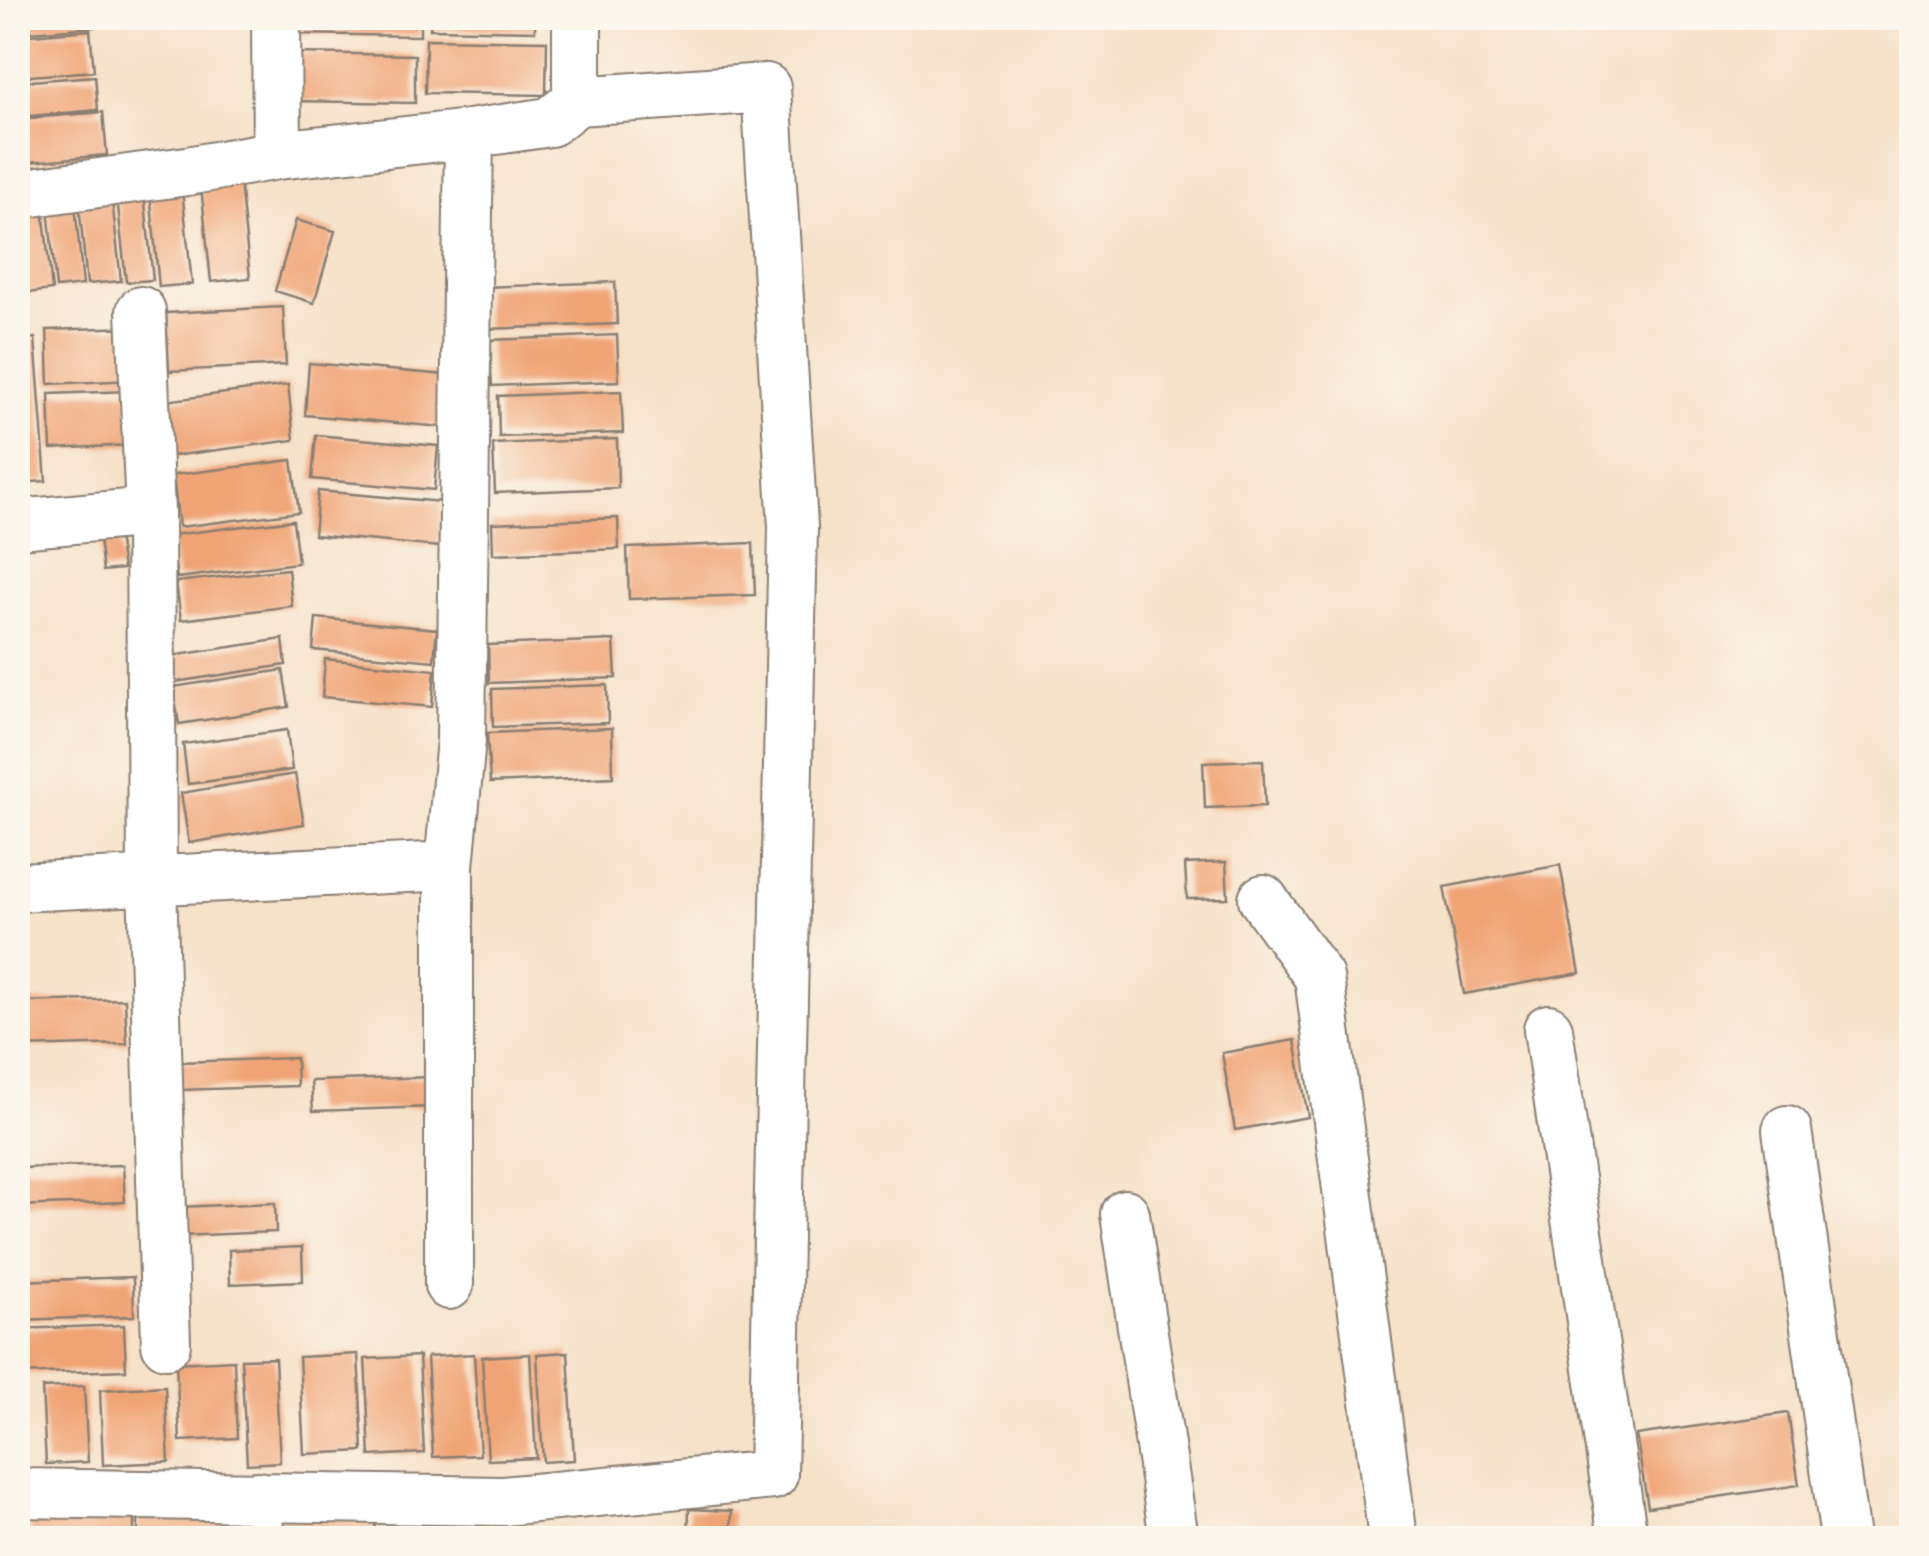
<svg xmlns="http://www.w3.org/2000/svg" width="1929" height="1556" font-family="Vollkorn,serif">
	<rect width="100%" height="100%" fill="#fbf7ec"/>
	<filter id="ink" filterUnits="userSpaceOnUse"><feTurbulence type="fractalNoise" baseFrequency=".01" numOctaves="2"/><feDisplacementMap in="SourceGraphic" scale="20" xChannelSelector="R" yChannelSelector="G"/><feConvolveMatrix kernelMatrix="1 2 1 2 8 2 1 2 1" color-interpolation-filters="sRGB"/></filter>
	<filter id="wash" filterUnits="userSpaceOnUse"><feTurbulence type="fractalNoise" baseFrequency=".0048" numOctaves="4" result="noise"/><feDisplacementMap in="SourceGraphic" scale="40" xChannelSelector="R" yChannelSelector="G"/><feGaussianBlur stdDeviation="2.25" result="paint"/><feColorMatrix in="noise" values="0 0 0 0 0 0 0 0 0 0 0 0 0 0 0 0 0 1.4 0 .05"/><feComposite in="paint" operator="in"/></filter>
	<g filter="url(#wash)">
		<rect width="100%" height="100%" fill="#f6e1c9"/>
		<g id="blocks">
			<path fill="#f0a476" d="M18,18H93L94,27L18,33Z
				M291,18H420V36L290,34Z
				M431,18H535V31L430,29Z
				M90,30L94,71L18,77V36Z
				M426,39L547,41L546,95L425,93Z
				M289,53L415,55V103L288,101Z
				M95,76L98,110L18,117V82Z
				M103,112L107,155L18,163V119Z
				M240,182L250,278L211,282L201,186Z
				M182,189L192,284L159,287L150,192Z
				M144,194L153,280L126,282L117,197Z
				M112,200L121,281L87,284L79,204Z
				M75,205L83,285L56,288L48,208Z
				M43,208L52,290L18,294V210Z
				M296,220L335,231L314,303L275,291Z
				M615,282L617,324L486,329L484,287Z
				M283,307L286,365L169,371L166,313Z
				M132,327L134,380L49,384L47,330Z
				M617,335L619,381L492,386L489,340Z
				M35,338L46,481L18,483V339Z
				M309,363L446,375L442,427L305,415Z
				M288,385L294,440L172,456L165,401Z
				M129,391L132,445L51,449L49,394Z
				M621,391L623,433L499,437L498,396Z
				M316,435L438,446L434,490L312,479Z
				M617,439L618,488L495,493L493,444Z
				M292,460L299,512L179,527L173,475Z
				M318,491L442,502L439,547L314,535Z
				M618,518L619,549L493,554L492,523Z
				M293,520L298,563L177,578L171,535Z
				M118,536L123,569L103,571L99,539Z
				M753,543L755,595L629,599L627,548Z
				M288,569L292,606L181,620L176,582Z
				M316,618L437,629L434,661L313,650Z
				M283,639L286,665L168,683L164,657Z
				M614,640L616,678L489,683L488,645Z
				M325,659L435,670L432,707L322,697Z
				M283,670L289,707L179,724L173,687Z
				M607,685L608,723L493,727L492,689Z
				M612,728L613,777L490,783L487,733Z
				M287,730L292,770L188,784L183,744Z
				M1263,760L1265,806L1205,808L1203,762Z
				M295,774L304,824L189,843L181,793Z
				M1226,862L1228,898L1187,899L1185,864Z
				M1560,865L1580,973L1464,994L1444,887Z
				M125,999L127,1044L20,1047L19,1002Z
				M1295,1040L1308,1117L1235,1130L1222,1053Z
				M296,1058L297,1086L181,1090L180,1062Z
				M432,1077L433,1107L313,1111L311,1081Z
				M123,1165L125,1202L18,1206V1168Z
				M275,1203L276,1232L179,1236L178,1207Z
				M302,1247L303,1281L230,1284L229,1250Z
				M133,1277L134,1316L18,1320V1281Z
				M124,1325L126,1370L18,1374V1329Z
				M568,1352L574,1460L543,1462L537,1354Z
				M358,1354L363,1451L304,1454L299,1357Z
				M474,1354L480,1455L433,1457L427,1357Z
				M530,1354L536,1458L488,1460L482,1357Z
				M419,1356L424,1453L370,1456L365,1359Z
				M275,1358L280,1462L247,1464L241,1359Z
				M234,1360L237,1438L180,1441L176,1363Z
				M84,1386L88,1462L46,1464L42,1388Z
				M165,1386L169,1462L103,1465L100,1390Z
				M1788,1413L1799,1485L1648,1507L1636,1435Z
				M134,1509V1538H30V1510Z
				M689,1509L732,1511L731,1538H688Z
				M226,1511L227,1538H138V1512Z
				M271,1511L375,1512V1538H271Z"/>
		</g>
	</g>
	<g filter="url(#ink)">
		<use href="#blocks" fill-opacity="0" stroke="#897e72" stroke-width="2.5"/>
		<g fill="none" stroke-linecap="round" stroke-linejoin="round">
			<defs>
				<path id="minor" d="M276,18L277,155
					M18,194L187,171L277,155L469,134L550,122L577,101V18
					M141,311L150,512
					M18,524L150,512L152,881L166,1344
					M449,866V1285
					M18,887L449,866L461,740L469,134
					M1263,899L1319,977L1393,1538
					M1548,1029L1623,1538
					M1787,1130L1845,1538
					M1125,1214L1174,1538
					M18,1493L503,1501L773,1475L793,527L766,88L577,101
					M258,1496L259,1538"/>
			</defs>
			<use href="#minor" stroke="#897e72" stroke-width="52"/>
			<use href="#minor" stroke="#fff" stroke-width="48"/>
		</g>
	</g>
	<rect width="1929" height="1556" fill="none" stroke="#fbf7ec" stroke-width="60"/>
</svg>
